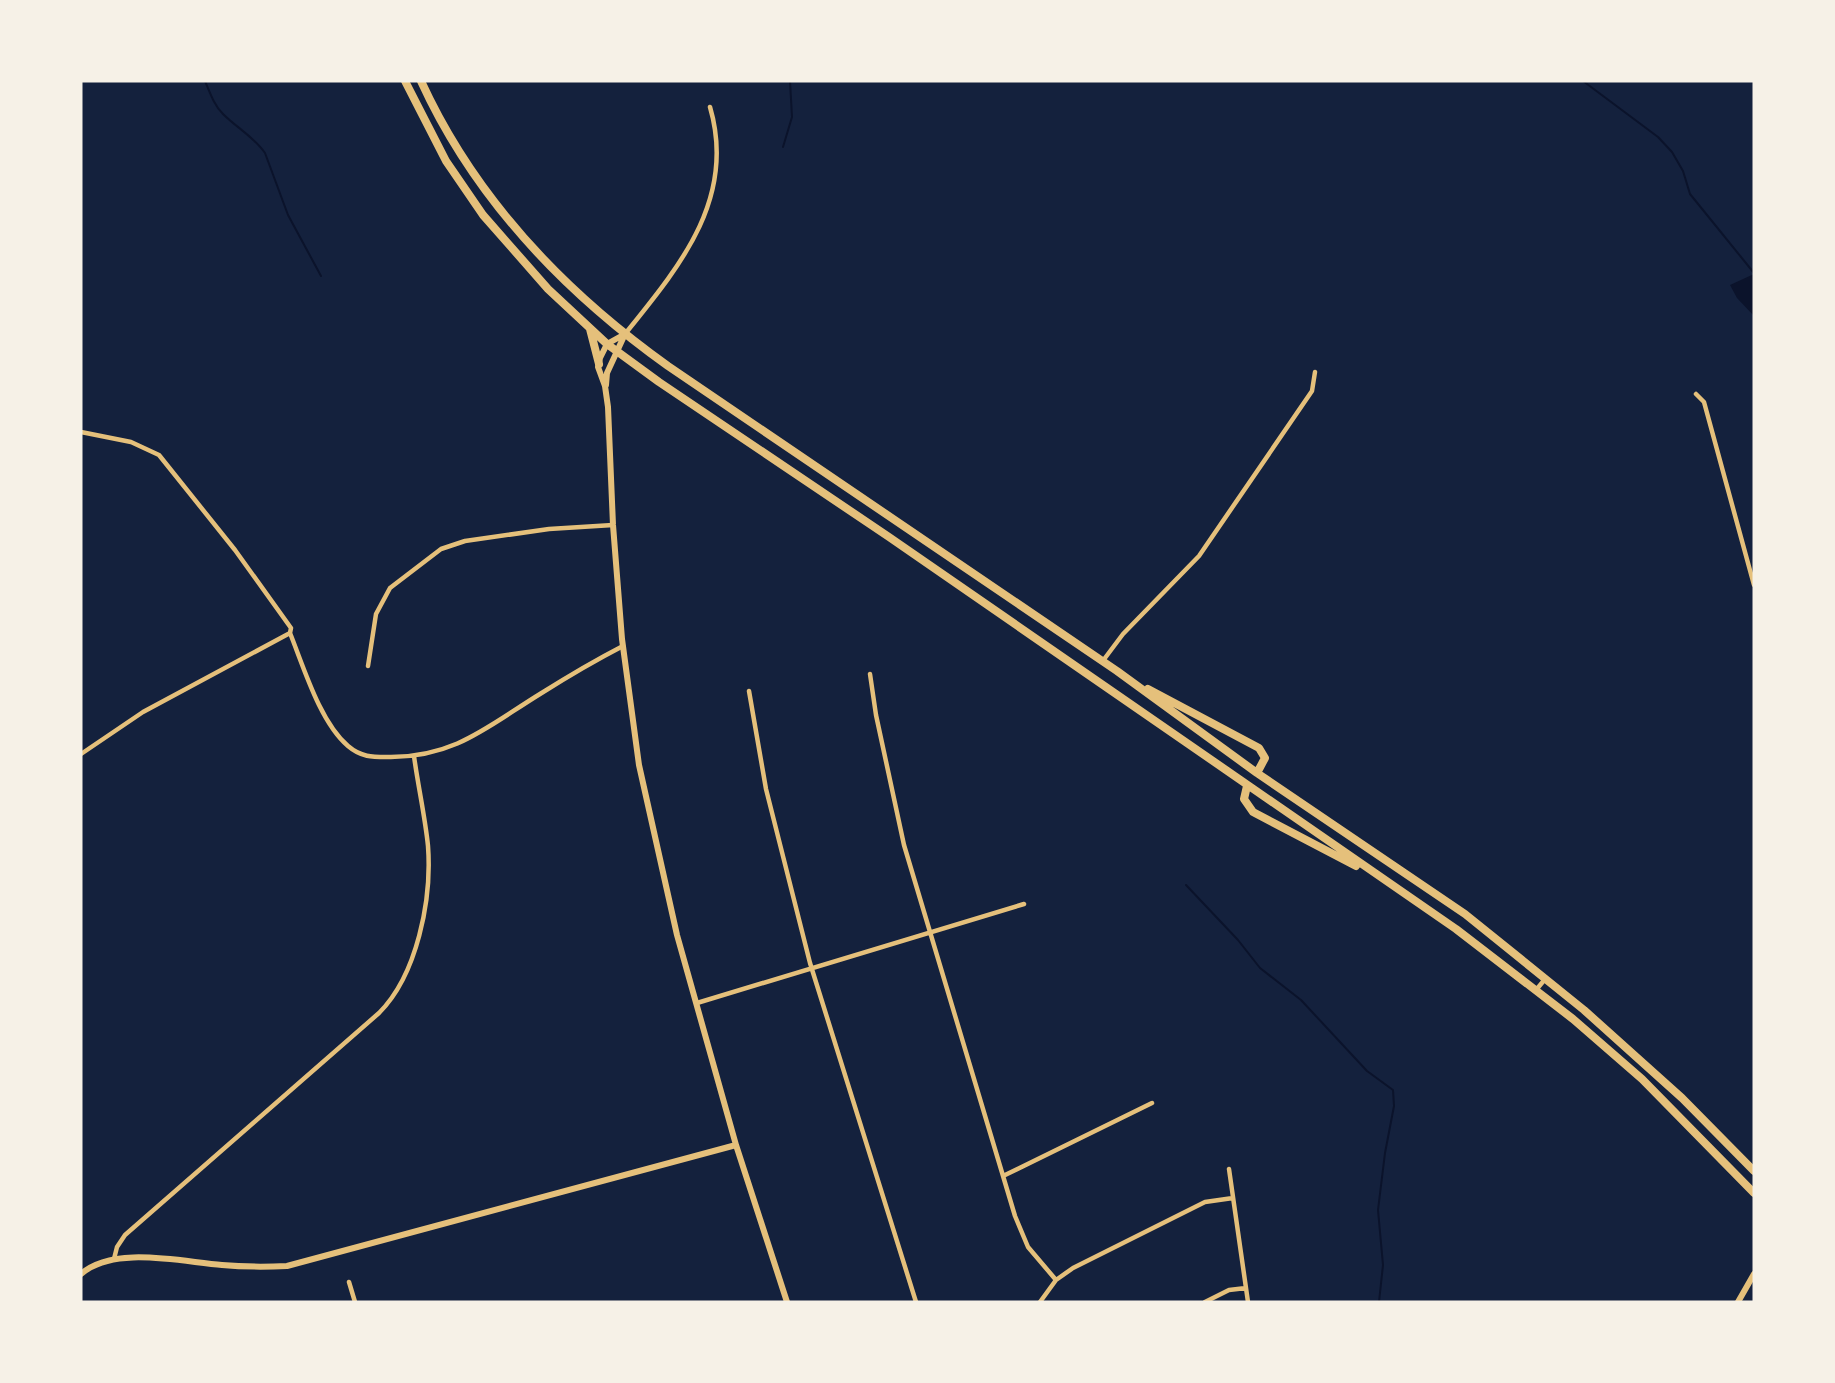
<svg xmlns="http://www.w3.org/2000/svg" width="1835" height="1383" font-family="'Source Sans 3',sans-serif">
	<rect width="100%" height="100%" fill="#14213d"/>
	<path fill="#0b132b" d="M1754,274V316L1737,298L1730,285Z"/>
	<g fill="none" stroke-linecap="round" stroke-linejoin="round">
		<path stroke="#0b132b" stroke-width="2" d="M205,81C210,93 214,105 223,114C237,128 254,137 265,153L288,215L321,276
			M1583,81L1658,137L1672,152L1683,171L1690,194L1754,273
			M783,147L792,117L790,81
			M1186,885L1238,940L1260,968L1301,1000L1367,1071L1393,1090L1394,1106L1385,1153L1378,1210L1383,1265L1379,1302"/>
		<path stroke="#e5c07b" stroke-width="4.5" d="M625,334C679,267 737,199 710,107
			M1696,394L1704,402L1754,585
			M81,432L131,442L159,455L235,550L291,628L290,633C304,668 320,722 348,746C362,758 374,757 391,757C455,757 488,726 540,694C567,677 594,661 623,646
			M1102,662L1123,634L1199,556L1312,391L1315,372
			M368,666L376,614L390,588L441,549L465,541L549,529L613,525
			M870,674L876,715L904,845L1015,1216L1028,1247L1056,1280
			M749,691L766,789L810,963L916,1302
			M81,754L143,712L290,633
			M1536,990L1546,978
			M697,1003L1024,904
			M1229,1169L1248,1302
			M1003,1176L1152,1103
			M114,1259L117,1247L125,1235L379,1013C417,975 432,900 428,846C425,816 418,786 414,756
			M349,1282L355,1302
			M1040,1302L1056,1280L1073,1268L1205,1202L1233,1198
			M1205,1302L1229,1290L1246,1288"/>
		<path stroke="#e5c07b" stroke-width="6" d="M625,334L607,344L600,358L598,367L605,386L608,407L613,525L622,639L639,765L677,935L736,1145L787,1302
			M606,385L607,373L625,334
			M81,1274C114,1245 182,1262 222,1265C244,1267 265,1267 287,1266L736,1145
			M1738,1302L1754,1274"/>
		<path stroke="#e5c07b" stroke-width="8" d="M405,81L446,161L483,215L548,289L607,344L659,382L889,537L1456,929L1573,1019L1642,1079L1754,1193
			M421,81C475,199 563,291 668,366L1117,671L1257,773L1465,914L1584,1010L1682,1098L1754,1171
			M590,329L599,364
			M1148,689L1259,748L1265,758L1257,773
			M1247,786L1244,799L1253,812L1356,866"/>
	</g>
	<rect width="1835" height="1383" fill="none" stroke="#f6f1e7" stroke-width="165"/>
</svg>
